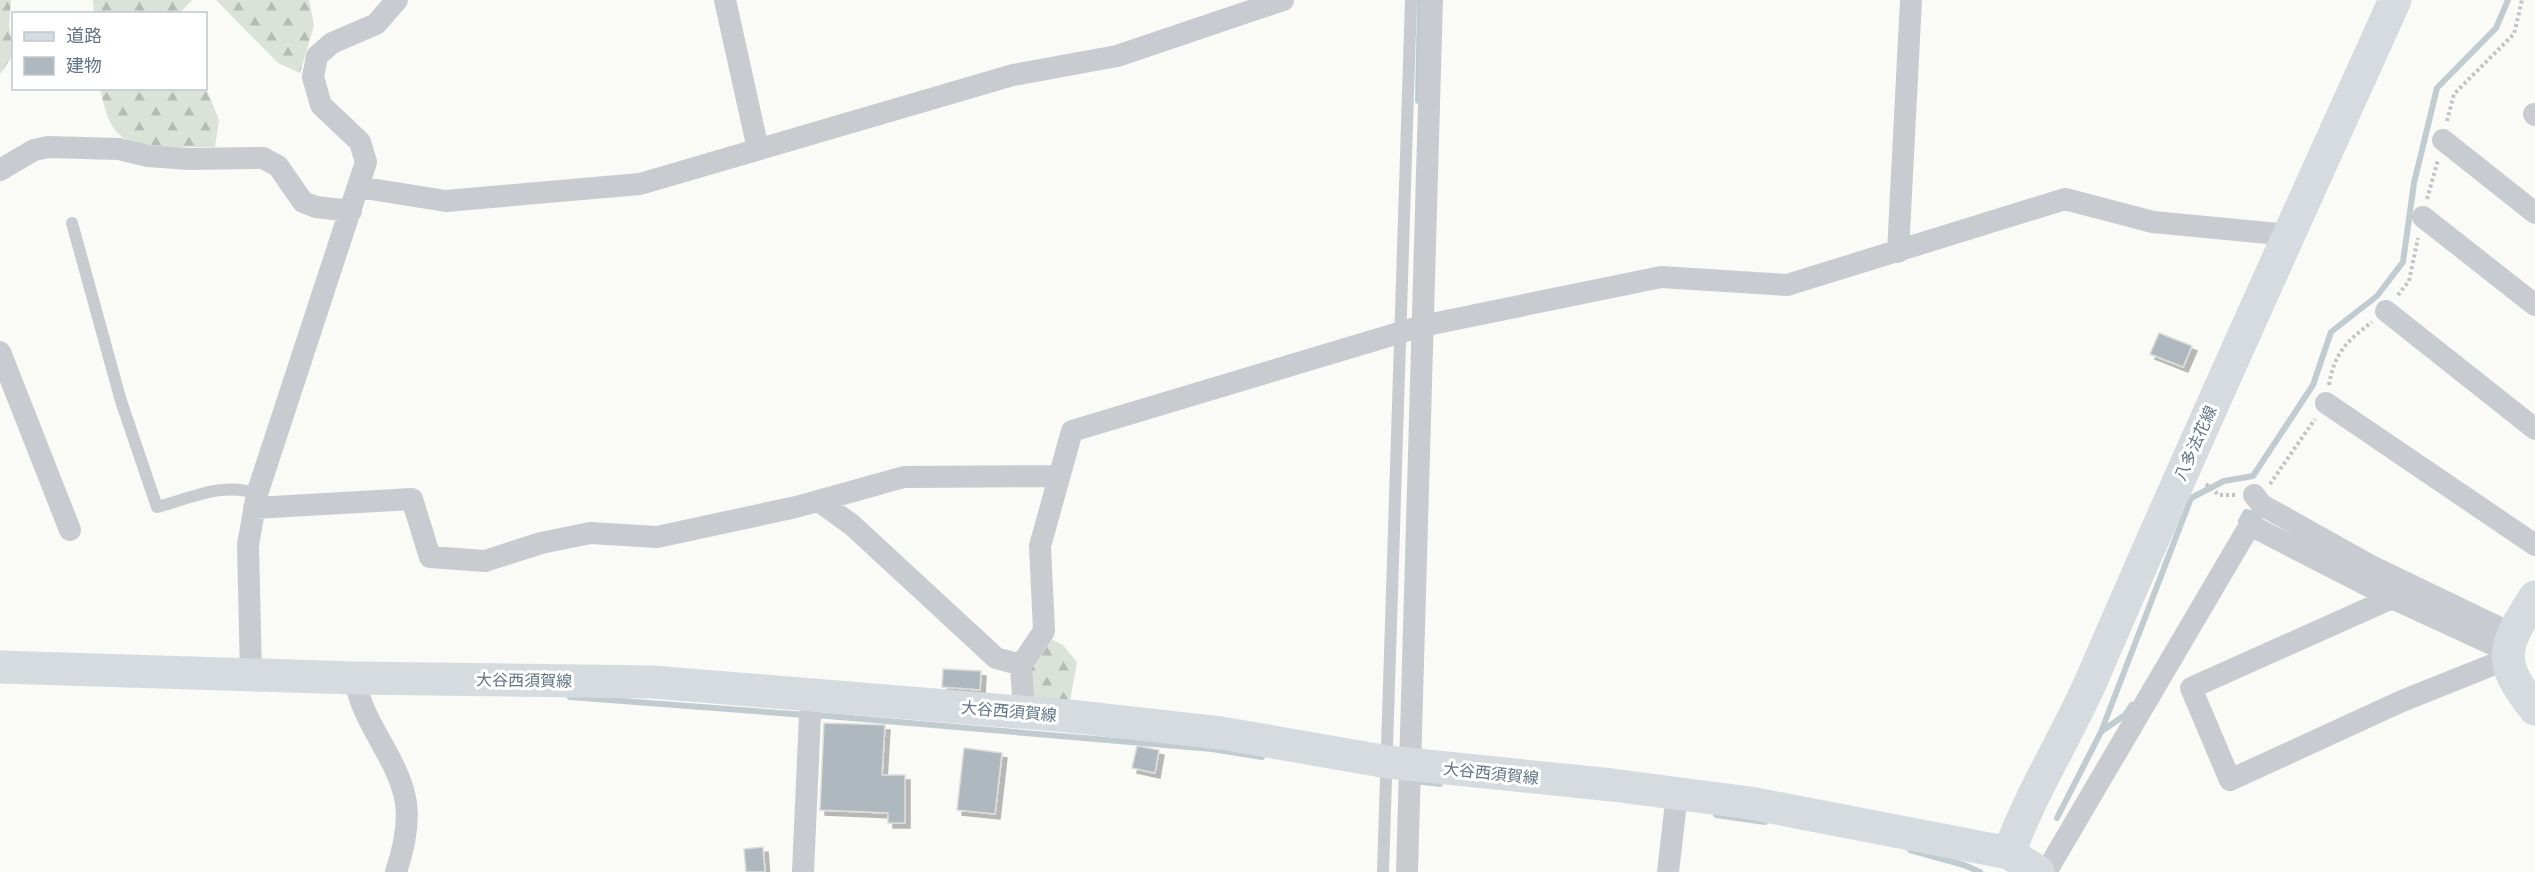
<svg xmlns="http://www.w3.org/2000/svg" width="2535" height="872" font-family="'Nunito Sans','Noto Sans JP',sans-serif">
	<defs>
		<pattern id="forest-firs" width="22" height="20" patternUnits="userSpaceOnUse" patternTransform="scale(1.5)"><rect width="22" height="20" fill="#dbe2d8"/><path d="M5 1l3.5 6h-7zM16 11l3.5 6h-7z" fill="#b5bcb5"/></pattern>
		<filter id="shadow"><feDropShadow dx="5" dy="5" stdDeviation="0" flood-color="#0004"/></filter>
	</defs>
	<rect width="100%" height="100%" fill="#fafaf7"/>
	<path fill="url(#forest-firs)" d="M0,0H11L9,26L14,54L0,74Z
		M93,0H192L180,13L94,14Z
		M216,0H309L314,25L300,73L278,63Z
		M206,88L219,120L215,147C194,147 138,149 121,136C107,125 104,104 100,89Z
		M1045,636L1063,645L1077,662L1070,701L1036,702L1025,686Z"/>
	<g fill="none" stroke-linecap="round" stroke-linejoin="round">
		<path stroke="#c1ccd1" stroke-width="6" d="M1418,101L1420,0
			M2241,521L2246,512L2261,516
			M570,697L806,715
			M816,715L1212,749L1262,757
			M2102,731L2125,715L2132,705
			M1415,781L1440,784
			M1716,815L1765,822
			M2057,818L2101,732L2191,498L2224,481L2253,476L2313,385L2331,332L2377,296L2403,262L2414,183L2437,88L2496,28L2508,0
			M1910,850L1964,865L1980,872"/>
	</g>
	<path fill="#b0b8bf" stroke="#dcdcd9" stroke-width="1.5" filter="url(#shadow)" d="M2159,333L2192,346L2183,367L2150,354Z
		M943,669L981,671L980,690L942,687Z
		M824,723L885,725L882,775H905V823H888V813L820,810Z
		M1137,746L1159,750L1155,773L1132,768Z
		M964,748L1002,753L995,814L957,810Z
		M763,847L765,872H746L744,849Z"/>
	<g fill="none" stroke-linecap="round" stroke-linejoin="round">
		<path stroke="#c1c4c6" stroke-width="4" stroke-dasharray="3 3" stroke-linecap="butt" d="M2447,121L2454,94L2514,34L2522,0
			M2427,199L2438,160
			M2398,295L2409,281L2418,238
			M2329,385C2334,353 2347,341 2372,322
			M2206,484L2219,495H2236
			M2270,484L2315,419"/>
		<path stroke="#c8ccd0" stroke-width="12" d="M72,223L121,401L157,507C189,499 224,481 257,494
			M1383,872L1411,0"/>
		<path stroke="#c8ccd0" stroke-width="22" d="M725,0L758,149
			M2534,114L2535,115
			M2443,140L2535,213
			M0,170L34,150L48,147L119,149L148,156L188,159L263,158L278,166L303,202L316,207L351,211
			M358,187L446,201L640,184L1013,75L1117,56L1283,0
			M2423,217L2535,305
			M1898,252L1911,0
			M2386,311L2535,429
			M0,352L70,530
			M2326,403L2535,545
			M2254,495L2262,505L2373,567L2512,634
			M819,501L852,525L996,658L1021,665
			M254,508L412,499L430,557L485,561L541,543L590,533L657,537L796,507L904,477L1059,476
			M2392,598L2191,688L2230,780L2402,701L2507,659
			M251,675L248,545L257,494L366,162L360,142L321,105L313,77L317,56L332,43L376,24L397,0
			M355,678C361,723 399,758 406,803C409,825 403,851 396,872
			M1024,712L1021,665L1044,631L1040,546L1072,431L1422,326L1661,277L1787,285L2065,199L2153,222L2289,235
			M803,872L811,693
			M1407,872L1432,0
			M1668,872L1677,794
			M2046,872L2250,525L2392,598L2507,651"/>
		<path stroke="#d6dbdf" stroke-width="33" d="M2535,597C2503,646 2496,661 2535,709
			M0,667L355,678L653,682L1069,716L1221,733L1388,762L1612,785L1750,803L2009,853L2038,872
			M2009,853C2031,792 2066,738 2092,679C2190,451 2293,226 2395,0"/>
	</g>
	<g text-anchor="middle" stroke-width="6" stroke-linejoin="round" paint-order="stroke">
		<g font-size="16" fill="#627485" stroke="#fff">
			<text transform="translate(2195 443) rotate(-66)" y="6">八多法花線</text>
			<text transform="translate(524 680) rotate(1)" y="6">大谷西須賀線</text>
			<text transform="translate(1009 711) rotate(5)" y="6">大谷西須賀線</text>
			<text transform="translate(1491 773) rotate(6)" y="6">大谷西須賀線</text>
		</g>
	</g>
	<rect x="12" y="12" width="195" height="78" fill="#ffffff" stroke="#c0c7ce" stroke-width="1.5"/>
	<rect x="24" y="32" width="30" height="9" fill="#d6dbdf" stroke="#c0c7ce" stroke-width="1.5"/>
	<text x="66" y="42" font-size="18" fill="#627485">道路</text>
	<rect x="24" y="57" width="30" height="18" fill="#b0b8bf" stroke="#c0c7ce" stroke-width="1.5"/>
	<text x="66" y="72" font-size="18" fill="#627485">建物</text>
</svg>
